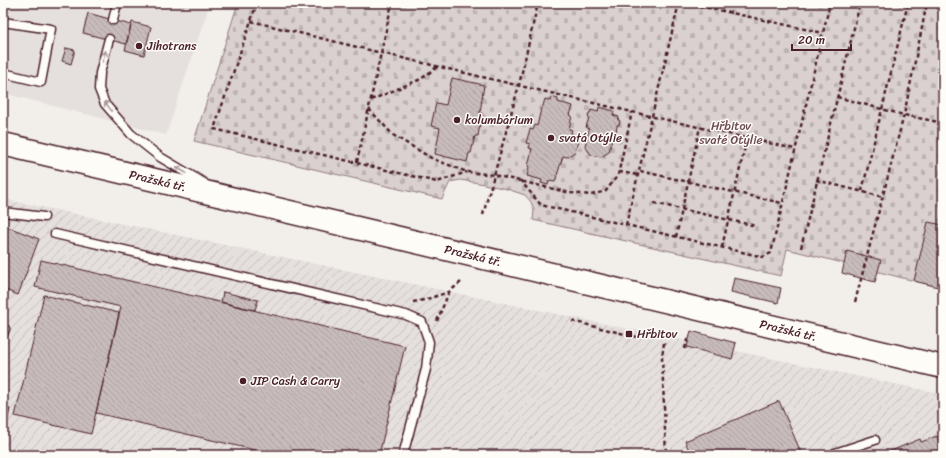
<svg xmlns="http://www.w3.org/2000/svg" width="946" height="458" font-family="Sriracha,sans-serif">
	<defs>
		<pattern id="industrial-furrows" width="10" height="10" patternUnits="userSpaceOnUse"><rect width="10" height="10" fill="#e5dfdd"/><path d="M-1 1l2-2M0 10L10 0M9 11l2-2" fill="none" stroke="#c6bfbe"/></pattern>
		<pattern id="cemetery-stones" width="16" height="16" patternUnits="userSpaceOnUse"><rect width="16" height="16" fill="#d9d0cf"/><path d="M2 7V4a2 2 0 0 1 4 0v3zM10 15v-3a2 2 0 0 1 4 0v3z" fill="#bcb2b2"/></pattern>
		<pattern id="building-back-hatch" width="6" height="6" patternUnits="userSpaceOnUse"><rect width="6" height="6" fill="#c8bbbb"/><path d="M-1 5l2 2M0 0l6 6M5-1l2 2" fill="none" stroke="#ada0a1"/></pattern>
	</defs>
	<rect width="100%" height="100%" fill="#f2efeb"/>
	<filter id="ink" filterUnits="userSpaceOnUse"><feTurbulence type="fractalNoise" baseFrequency=".025" numOctaves="2"/><feDisplacementMap in="SourceGraphic" scale="8" xChannelSelector="R" yChannelSelector="G"/><feConvolveMatrix kernelMatrix="1 2 1 2 8 2 1 2 1" color-interpolation-filters="sRGB"/></filter>
	<g filter="url(#ink)">
		<path fill="#e5dfdd" d="M3,3H210L166,135L3,93Z"/>
		<path fill="url(#industrial-furrows)" d="M3,199L943,394V455H3Z"/>
		<path fill="url(#cemetery-stones)" stroke="#92787d" d="M238,3H943V288L787,249L781,276L533,220L534,210L531,202L525,195L507,189L479,183L460,180L450,182L442,199L194,141Z"/>
		<path fill="url(#building-back-hatch)" stroke="#4a1f2b" d="M88,13L131,25L126,44L83,33Z
			M132,22L151,27L144,55L125,50Z
			M66,48L75,50L71,64L62,61Z
			M452,78L484,85L480,113H482L478,136H475L471,153H469L467,162L435,154L440,128L431,126L436,103L446,105Z
			M552,97L558,99V102L573,106L570,115L572,116L569,129L572,130L571,133L573,134L578,142L575,152L567,157L563,156L555,182L549,181L548,185L541,183L542,180L527,176L529,167L528,166L532,149L529,148L530,144L526,143L530,129L533,130L535,125L537,126L541,109H542L545,99L551,101Z
			M599,107L614,111L613,115L619,117L618,120L620,121L619,125H617L616,134H613L609,152L601,157L591,155L585,146L589,129L586,127L589,118L588,117L589,113H590L591,110L598,112Z
			M928,222L943,225V288L914,281Z
			M3,225L39,239L18,295L3,289Z
			M847,251L881,260L875,282L842,273Z
			M41,260L405,346L379,455H276L96,413L121,307L35,287Z
			M734,278L781,288L778,303L731,292Z
			M223,292L258,300L255,310L221,302Z
			M44,295L119,313L91,434L15,416Z
			M691,331L736,343L732,359L687,347Z
			M779,401L802,455H691L685,441Z
			M3,407L10,409L3,441Z
			M937,436L943,450V455H881L920,439L921,442Z"/>
		<g fill="none" stroke-linecap="round" stroke-linejoin="round">
			<defs>
				<path id="service" d="M113,20L117,3
					M3,22L51,29L41,82L3,73
					M109,39L100,73L99,89L105,104L131,134L160,157L204,183
					M3,212L44,217
					M55,234L406,315L422,322L429,342L426,369L403,455
					M3,334L5,329
					M836,455L835,453L875,440"/>
				<g id="secondary">
					<path id="s1" d="M3,144L943,367"/>
				</g>
			</defs>
			<use href="#service" stroke="#4a1f2b" stroke-width="11"/>
			<use href="#secondary" stroke="#4a1f2b" stroke-width="25"/>
			<path stroke="#4a1f2b" stroke-width="2.5" stroke-dasharray="4 3" stroke-linecap="butt" d="M257,3L214,129L437,182L467,172
				M686,3L823,33
				M251,21C432,66 613,108 795,149
				M837,97L904,115L943,123
				M371,100L421,79L437,67
				M369,109L393,135L433,159L467,172L494,175L571,193L591,195L606,191L618,175L632,112
				M357,162L392,3
				M640,171L782,203
				M619,172L639,175
				M520,180L541,205L763,257L771,253L830,3
				M816,180L883,197
				M862,191L908,3
				M654,203L756,226
				M483,215L519,85L538,3
				M626,225L679,3
				M676,237L700,127
				M722,247L747,138
				M801,248L860,3
				M413,302L424,300L449,292L461,282
				M855,302L904,115L927,3
				M437,321L449,292
				M572,321L637,337
				M664,343L662,357L666,455
				M685,349L687,340H689"/>
			<use href="#service" stroke="#fdfcf7" stroke-width="8"/>
			<use href="#secondary" stroke="#fdfcf7" stroke-width="22"/>
		</g>
		<defs><path id="oneway-shaft" d="M-6 0H5M1.5-3L5.5 0L1.5 3" fill="none" stroke-width="1.6" stroke-linecap="round" stroke-linejoin="round"/></defs>
		<g stroke="#ac999b">
			<use href="#oneway-shaft" transform="translate(104 56) rotate(-76)"/>
			<use href="#oneway-shaft" transform="translate(108 106) rotate(-126)"/>
			<use href="#oneway-shaft" transform="translate(181 170) rotate(-150)"/>
		</g>
	</g>
	<g fill="#4a1f2b" stroke="#fdfcf7" stroke-width="1.5">
		<circle cx="139" cy="46" r="4"/>
		<circle cx="457" cy="120" r="4"/>
		<circle cx="551" cy="138" r="4"/>
		<rect x="625" y="330" width="8" height="8" rx="2"/>
		<circle cx="243" cy="381" r="4"/>
	</g>
	<g text-anchor="middle" stroke-width="3" stroke-linejoin="round" paint-order="stroke">
		<g font-size="12" fill="#4a1f2b" stroke="#fdfcf7" text-anchor="start">
			<text x="147" y="50">Jihotrans</text>
			<text x="465" y="124">kolumbárium</text>
			<text x="559" y="142">svatá Otýlie</text>
			<text x="637" y="338">Hřbitov</text>
			<text x="251" y="385">JIP Cash &amp; Carry</text>
		</g>
		<g font-size="12" fill="#6e4b54" stroke="#fdfcf7">
			<text x="731" y="130">Hřbitov<tspan x="731" dy="14">svaté Otýlie</tspan></text>
		</g>
		<g font-size="12" fill="#4a1f2b" stroke="#fdfcf7">
			<text dy="4" stroke="none"><textPath href="#s1" startOffset="159">Pražská tř.</textPath></text>
			<text dy="4" stroke="none"><textPath href="#s1" startOffset="483">Pražská tř.</textPath></text>
			<text dy="4" stroke="none"><textPath href="#s1" startOffset="807">Pražská tř.</textPath></text>
		</g>
	</g>
	<rect width="946" height="458" fill="none" stroke="#fdfcf7" stroke-width="16"/>
	<rect x="8" y="8" width="930" height="442" fill="none" stroke="#4a1f2b" stroke-width="1.5" filter="url(#ink)"/>
	<path d="M792 44v6h59v-6" fill="none" stroke="#4a1f2b" stroke-width="2"/>
	<text x="798" y="44" font-size="12" fill="#4a1f2b" stroke="#fdfcf7" stroke-width="3" paint-order="stroke">20 m</text>
</svg>
